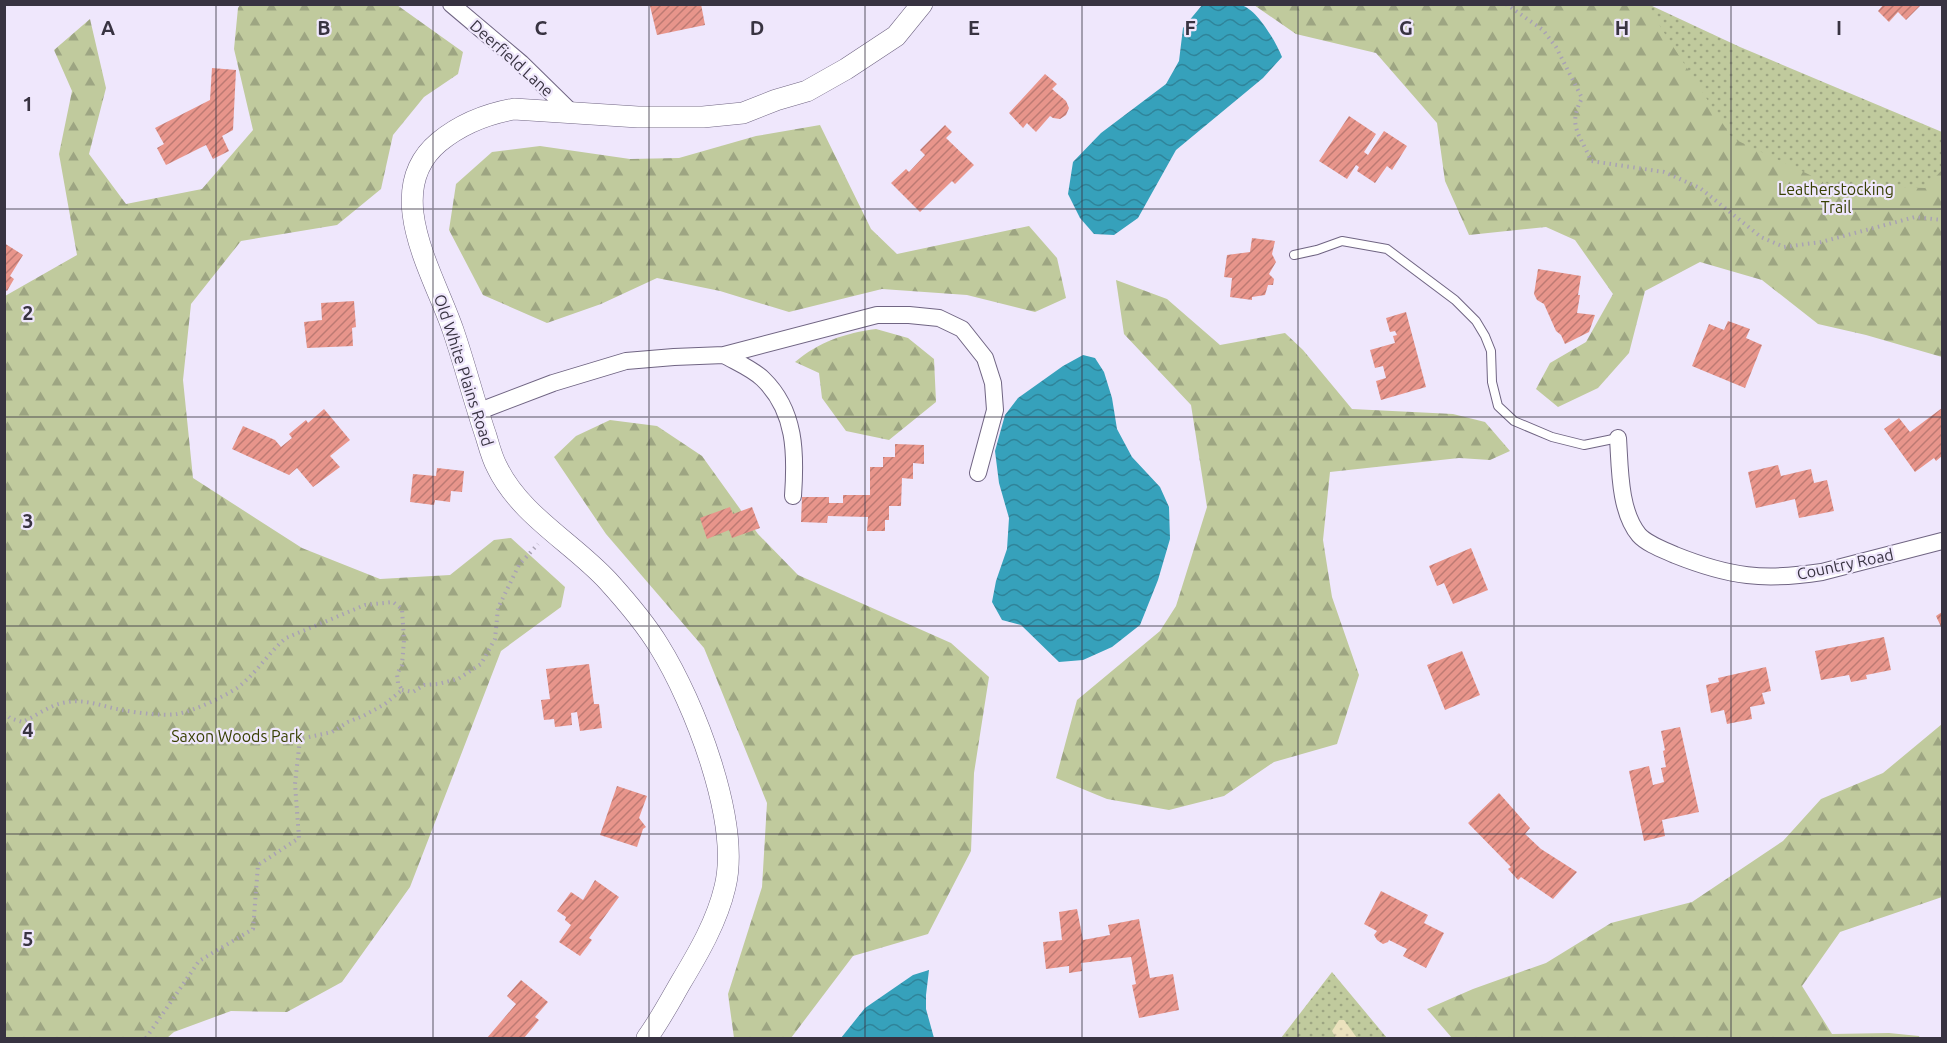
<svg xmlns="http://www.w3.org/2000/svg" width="1947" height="1043" font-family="Ubuntu,sans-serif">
	<defs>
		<pattern id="green-dots" width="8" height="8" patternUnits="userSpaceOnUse" patternTransform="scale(1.5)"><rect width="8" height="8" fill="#c0ca9d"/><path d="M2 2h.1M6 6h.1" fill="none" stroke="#9da582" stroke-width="1.8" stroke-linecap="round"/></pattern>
		<pattern id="forest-firs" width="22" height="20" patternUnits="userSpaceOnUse" patternTransform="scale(1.5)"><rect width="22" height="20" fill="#c0ca9d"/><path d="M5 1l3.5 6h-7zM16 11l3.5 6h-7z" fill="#9da582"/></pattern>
		<pattern id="sand-dots" width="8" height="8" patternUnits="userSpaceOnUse" patternTransform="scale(1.5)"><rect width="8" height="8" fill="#ebe2bd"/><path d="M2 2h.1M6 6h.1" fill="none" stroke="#cac2a4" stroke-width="1.8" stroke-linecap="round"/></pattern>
		<pattern id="water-waves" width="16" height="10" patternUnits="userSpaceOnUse" patternTransform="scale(1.5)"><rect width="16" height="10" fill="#36a1bb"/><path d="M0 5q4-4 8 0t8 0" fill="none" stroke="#2f849a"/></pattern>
		<pattern id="building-hatch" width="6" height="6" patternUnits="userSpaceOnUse" patternTransform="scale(1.5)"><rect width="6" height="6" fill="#e8958b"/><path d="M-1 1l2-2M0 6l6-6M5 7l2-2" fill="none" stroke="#bd7a73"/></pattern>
	</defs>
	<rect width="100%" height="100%" fill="#efe7fc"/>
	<path fill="url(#green-dots)" d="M1315,5H1650L1740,47L1942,132V345Z
		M1332,972L1387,1038H1281Z"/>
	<path fill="url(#forest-firs)" d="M240,5H397L463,52L458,74L424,97L393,135L381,189L337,225L241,241L191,304L183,380L193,478L302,548L380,579L450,575L494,540L511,538L565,587L561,607L501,651L410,887L342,982L287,1012L231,1011L174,1032L167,1038H5V296L77,255L59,154L72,91L54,50L90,19L106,88L89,154L126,204L202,189L253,130L234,49L238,8Z
		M1254,5H1643L1656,20L1732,138L1833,186L1925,188L1942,170V357L1866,335L1818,324L1762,280L1700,262L1645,291L1629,353L1598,388L1558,407L1536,389L1550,363L1586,342L1613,294L1575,240L1546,227L1469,235L1445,181L1437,123L1376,53L1296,34Z
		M820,125L871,229L897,254L1029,226L1057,258L1066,298L1035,312L967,295L882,289L789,312L720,291L657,278L601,304L547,323L483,295L449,230L456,184L492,152L540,146L630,159L679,158L756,136Z
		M1116,280L1167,299L1220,345L1285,333L1303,350L1352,409L1453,414L1485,422L1510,451L1490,460L1459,458L1330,472L1323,540L1332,597L1359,675L1337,744L1274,762L1224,796L1169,810L1107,799L1056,778L1077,700L1160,631L1176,606L1207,507L1191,405L1124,334Z
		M876,329L908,338L934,359L936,402L889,440L846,431L822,398L819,373L795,362C819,342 845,333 876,329Z
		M610,420L657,426L702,456L758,534L798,575L951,643L989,677L974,773L971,851L928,934L853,956L791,1038H734L728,994L762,887L767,803L704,648L606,534L554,457L576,436Z
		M1942,724V897L1840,932L1802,986L1832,1034L1889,1033L1919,1036L1920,1038H1452L1427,1009L1473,989L1546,963L1611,923L1692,902L1783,841L1821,799L1883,773Z"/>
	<path fill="url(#sand-dots)" d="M1339,1020H1344L1357,1038H1336L1332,1031Z"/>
	<path fill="url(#water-waves)" d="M1203,4C1215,4 1230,2 1241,5C1257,9 1276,42 1282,57L1263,78L1176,150L1138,218L1114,235L1094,234L1080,218L1068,194L1073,162L1101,133L1166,84L1179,61L1183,28Z
		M1083,355L1095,358L1104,372L1112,398L1117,429L1132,457L1160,487L1169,507L1170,539L1158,580L1140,625L1112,647L1083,660L1059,662L1021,625L1002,620L992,602L996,581L1007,549L1009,518L999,483L995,451L1005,415L1018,398L1063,366Z
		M929,970L926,995V1009L934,1038H841L865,1008L913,975Z"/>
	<path fill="url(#building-hatch)" d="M659,4H701L705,25L657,35L650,6Z
		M1884,4H1922L1906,20L1898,12L1889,22L1878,11Z
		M212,68L236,70L233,130L222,136L229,151L213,159L206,145L166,165L157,148L164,144L155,128L210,100Z
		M1045,74L1057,84L1052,89L1066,101L1069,108L1066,115L1060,119L1053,118L1050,116L1036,132L1027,123L1023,128L1009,113Z
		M1349,116L1376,134L1364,152L1368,155L1384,131L1407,146L1392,170L1387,166L1375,183L1357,171L1359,167L1356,165L1347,179L1319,161Z
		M945,125L952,132L946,138L974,165L955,184L952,181L920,212L891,183L906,169L909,172L925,155L920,150Z
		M1252,238L1275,241L1272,254L1276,262L1269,274L1274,279L1273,285H1268L1265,295L1252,297V300L1230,297L1232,278L1224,277L1227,255L1250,252Z
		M4,243L23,255L10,276L14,279L7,291L4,289Z
		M1538,269L1581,276L1578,295H1580L1577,313L1595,315L1589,332L1565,344L1561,335L1556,331L1544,304L1537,300L1534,294Z
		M354,301L356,327L352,328L353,346L307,348L304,322L322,320L321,303Z
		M1406,312L1426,387L1381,400L1376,381L1386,378L1383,366L1375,368L1370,350L1395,343L1393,336L1397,335L1395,331L1390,332L1386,318Z
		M1728,321L1750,329L1746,338L1762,345L1745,388L1692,366L1709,324L1724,330Z
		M1942,408V456L1936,461L1934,458L1915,472L1884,429L1899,418L1910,432Z
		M324,409L350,440L330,456L340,467L313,487L297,468L289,475L232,449L243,426L275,440L281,447L292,438L289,434L306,420L308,423Z
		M895,444L924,445V464L913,463V479L902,478L901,506H889V520H885V531H867L868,517L828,516L827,523L801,522L802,497H829V503H843V495H870V467H883V457H895Z
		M1778,465L1781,476L1811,469L1814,483L1827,480L1834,511L1799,518L1795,499L1756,508L1748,472Z
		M437,468L464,471L462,492L451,491L450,502L435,500L434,505L410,502L413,474L436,476Z
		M730,507L733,514L752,507L760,528L732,538L729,530L707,539L700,518Z
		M1471,548L1488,590L1453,604L1444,583L1437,586L1429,566Z
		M1942,612V629L1936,616Z
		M1884,637L1891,670L1866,675L1867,679L1851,682L1849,675L1821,680L1815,651Z
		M1462,651L1480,695L1445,710L1427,665Z
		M589,664L594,704H599L602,728L580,731L577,712L571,713L572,725L555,727L554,719L544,720L541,700L550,699L546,669Z
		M1766,667L1771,691L1762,693L1765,704L1750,707L1752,719L1727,724L1724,710L1711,713L1706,685L1719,682L1718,678Z
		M1680,727L1699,812L1662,820L1665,836L1644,841L1629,771L1649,766L1653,785L1664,782L1661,768L1666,767L1663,751L1665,750L1661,731Z
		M617,786L647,796L639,818L646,827L643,829L637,847L600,835Z
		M1499,793L1530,828L1525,834L1541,849L1577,872L1553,899L1521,877L1518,880L1508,869L1511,867L1468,823Z
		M595,880L619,897L589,938L592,940L580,956L559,942L571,925L565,920L566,917L557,911L571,892L583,900Z
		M1381,891L1428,915L1424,923L1444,933L1426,968L1403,956L1407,949L1389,940L1388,942L1383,944L1377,940L1374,935L1377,931L1364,924Z
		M1077,909L1083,940L1110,935L1108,925L1139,919L1150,978L1173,974L1179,1010L1139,1018L1132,985L1136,984L1131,957L1081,963L1082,971L1069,973V966L1046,969L1043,942L1062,940L1059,912Z
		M521,980L548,1002L535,1017L539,1020L524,1038H487L516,1004L507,996Z"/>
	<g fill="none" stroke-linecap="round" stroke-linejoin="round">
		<defs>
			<path id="service" d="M1294,255L1317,250L1342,241L1387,249L1455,300L1476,321L1485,336L1491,351L1492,382L1498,406L1514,421L1552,437L1584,445L1618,438"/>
			<path id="minor" d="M451,4L521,63L571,112
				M724,355C736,362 753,369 763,379C796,411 796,454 793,496
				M477,412L553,383L626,361L674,357L724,355L877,315H909L939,318L962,329L985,358L993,383L995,410L978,473
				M1618,438C1620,467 1619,511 1639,535C1647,544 1664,550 1675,555C1730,577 1764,581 1822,572L1942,541"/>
			<path id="tertiary" d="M647,1038C660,1020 670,1001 681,982C699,952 717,921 725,887C741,822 694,702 659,646C645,623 627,602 608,581C573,543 520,515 497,467C492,458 489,446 486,436C474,401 465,365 453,330C434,274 380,191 439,142C461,124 486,114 514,109L638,117H703L743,113L776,100L807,91L846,69L896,36L922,4"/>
		</defs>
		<use href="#service" stroke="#706583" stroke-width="10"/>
		<use href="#minor" stroke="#706583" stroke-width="18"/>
		<use href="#tertiary" stroke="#706583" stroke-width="22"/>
		<path stroke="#a9a2b4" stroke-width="4" stroke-dasharray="1.5 4.5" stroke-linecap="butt" d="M1506,4L1543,30L1556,47L1582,98C1567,127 1580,133 1591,161L1664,172L1700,188L1761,237L1784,247L1821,242L1915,217L1942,220
			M402,690L413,692L424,685L438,684L458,679L481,664L495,639L498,608L519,565L538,544
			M4,713L10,718L22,722C37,716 50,704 68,702C87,699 104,707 122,710C139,713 161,716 177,714C194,711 223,697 237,688C256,674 268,653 286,638L365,605L393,602L402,609L404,640L402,665L397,674L398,683L402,690
			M146,1038L199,961L253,929L258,865L299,838L295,784L300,739L332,732L348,722L363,716L385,704L402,690"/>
		<use href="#service" stroke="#fff" stroke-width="8"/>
		<use href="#minor" stroke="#fff" stroke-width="16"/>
		<use href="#tertiary" stroke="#fff" stroke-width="21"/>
	</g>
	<path fill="none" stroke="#383341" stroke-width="1.5" stroke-opacity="0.55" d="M216,4V1038M433,4V1038M649,4V1038M865,4V1038M1082,4V1038M1298,4V1038M1514,4V1038M1731,4V1038M4,209H1942M4,417H1942M4,626H1942M4,834H1942"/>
	<g text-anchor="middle" stroke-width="4.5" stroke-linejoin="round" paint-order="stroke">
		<g font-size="16" fill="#383341" stroke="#efe7fc">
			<text transform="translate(512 58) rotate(42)" y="6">Deerfield Lane</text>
			<text transform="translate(464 370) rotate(72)" y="6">Old White Plains Road</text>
			<text transform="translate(1845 564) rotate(-12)" y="6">Country Road</text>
		</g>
		<g font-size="16" fill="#384003" stroke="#efe7fc">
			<text x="1836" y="195">Leatherstocking<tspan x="1836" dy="18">Trail</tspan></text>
			<text x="237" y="742">Saxon Woods Park</text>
		</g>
	</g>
	<g font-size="20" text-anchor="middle" font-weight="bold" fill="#383341" stroke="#efe7fc" stroke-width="4.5" stroke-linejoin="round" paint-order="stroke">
		<text x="108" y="35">A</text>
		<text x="324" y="35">B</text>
		<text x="541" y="35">C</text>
		<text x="757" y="35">D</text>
		<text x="974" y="35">E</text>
		<text x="1190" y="35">F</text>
		<text x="1406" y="35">G</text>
		<text x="1622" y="35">H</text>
		<text x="1839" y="35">I</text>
		<text x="28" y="111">1</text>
		<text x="28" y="320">2</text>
		<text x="28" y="528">3</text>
		<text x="28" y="737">4</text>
		<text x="28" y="946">5</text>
	</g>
	<rect width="1947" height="1043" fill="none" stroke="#383341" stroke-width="12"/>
</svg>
